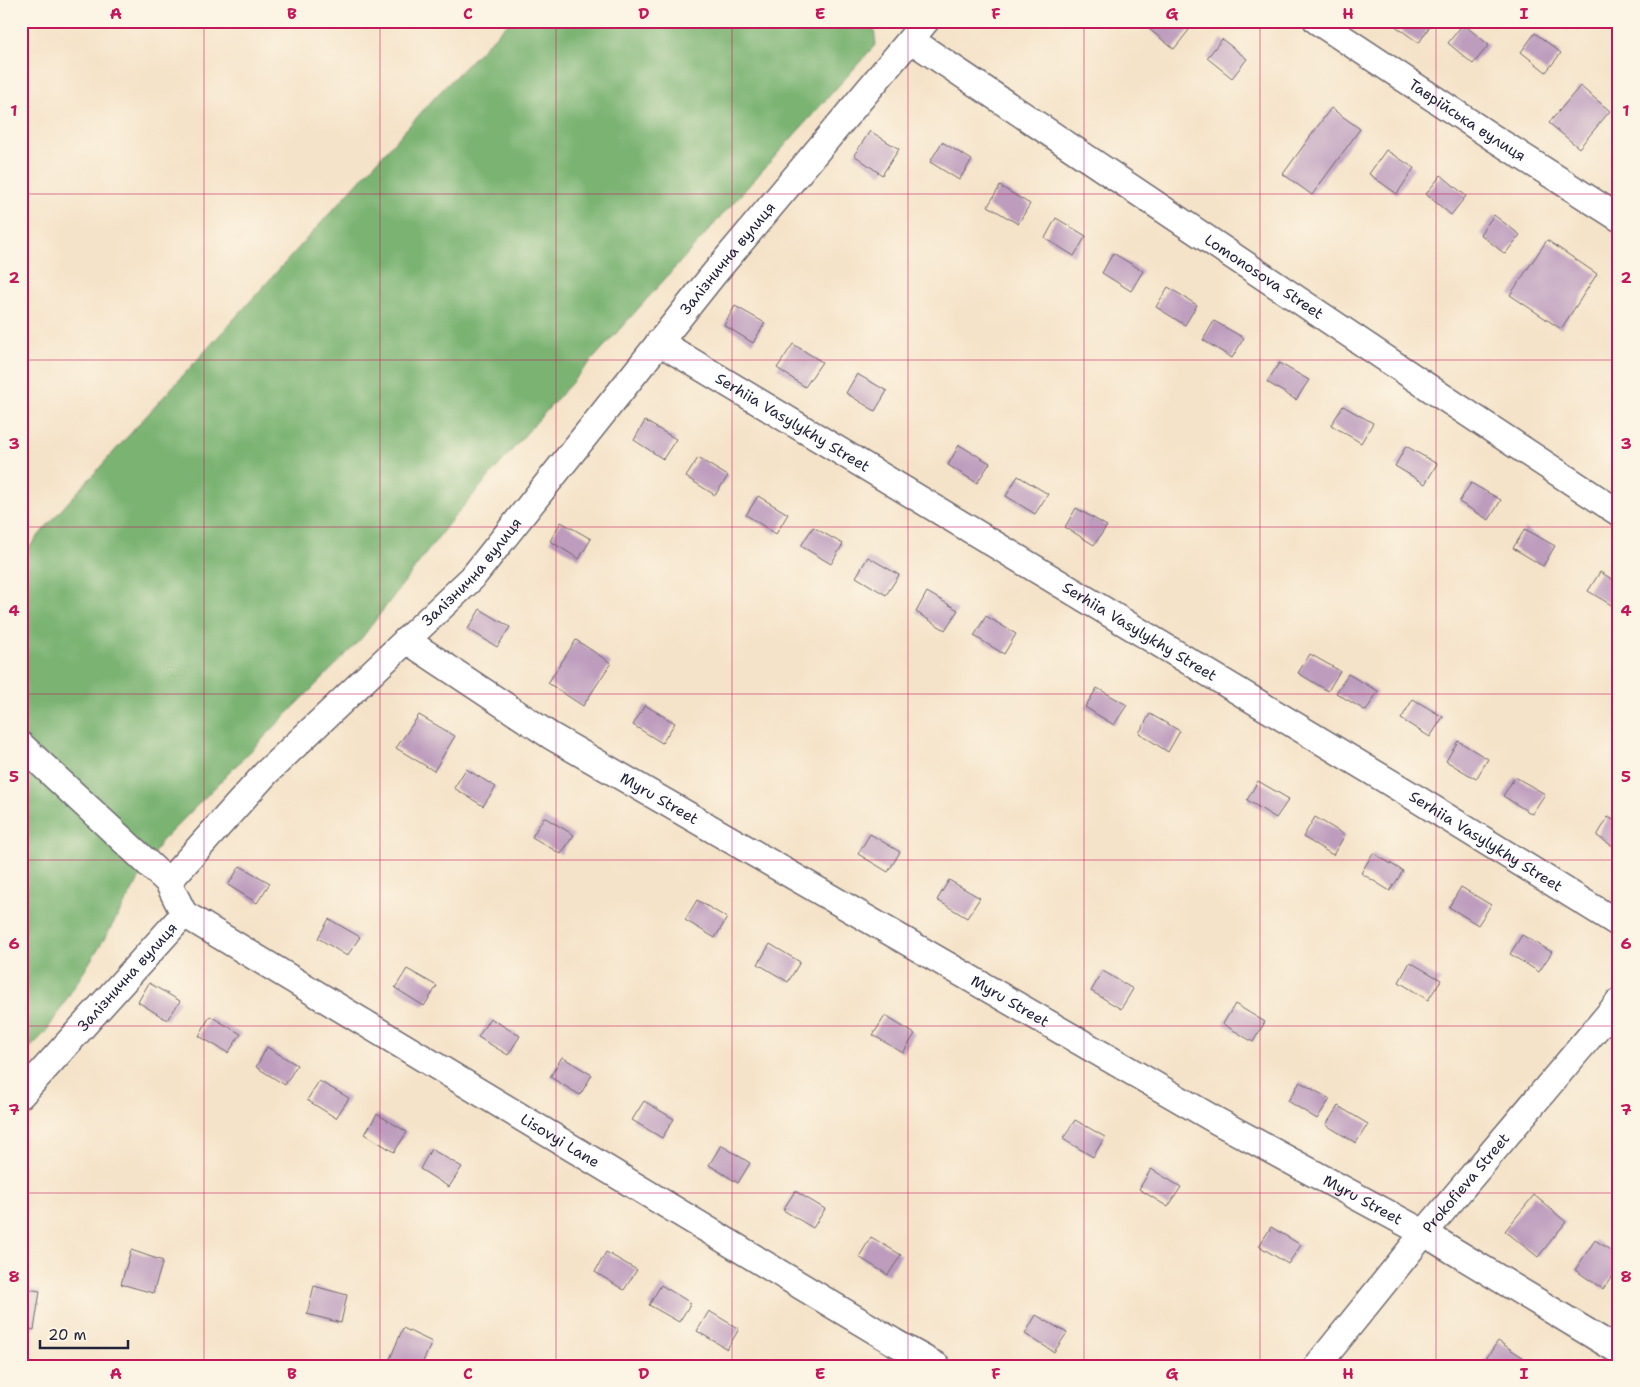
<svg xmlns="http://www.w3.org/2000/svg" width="1640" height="1387" font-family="'Shantell Sans',sans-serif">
	<rect width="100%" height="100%" fill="#fcf5e5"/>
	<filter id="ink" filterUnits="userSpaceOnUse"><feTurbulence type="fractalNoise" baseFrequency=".02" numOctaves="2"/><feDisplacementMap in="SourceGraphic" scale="10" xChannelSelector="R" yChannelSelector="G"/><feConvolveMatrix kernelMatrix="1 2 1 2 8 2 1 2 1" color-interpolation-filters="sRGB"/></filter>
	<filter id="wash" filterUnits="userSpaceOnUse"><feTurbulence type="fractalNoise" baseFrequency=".0096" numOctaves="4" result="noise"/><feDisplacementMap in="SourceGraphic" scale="20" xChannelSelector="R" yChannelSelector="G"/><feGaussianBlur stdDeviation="1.12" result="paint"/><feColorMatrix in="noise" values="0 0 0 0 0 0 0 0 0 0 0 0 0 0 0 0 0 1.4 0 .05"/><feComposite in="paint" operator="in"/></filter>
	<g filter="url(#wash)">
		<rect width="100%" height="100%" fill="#f5e3c9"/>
		<path fill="#7ab372" stroke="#4e6a56" d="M510,21H873L876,44L531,428L449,523L361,639L160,843L106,936L46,1032L21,1057V556L53,519L437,95Z"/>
		<g id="blocks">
			<path fill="#bd9cbe" d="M1155,21H1178L1189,30L1174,49L1149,29Z
				M1392,21H1433L1419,43L1391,23Z
				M1463,24L1489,45L1473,64L1448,43Z
				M1535,33L1561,53L1546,72L1521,52Z
				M1222,39L1247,59L1232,78L1207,58Z
				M1580,86L1610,111L1579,148L1549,123Z
				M1331,108L1360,129L1312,195L1283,174Z
				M870,131L899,149L882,175L854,155Z
				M942,142L972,160L959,180L930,162Z
				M1386,150L1414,168L1397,194L1369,174Z
				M1441,175L1466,196L1451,215L1426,194Z
				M1000,186L1030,204L1018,224L988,206Z
				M1494,215L1520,235L1505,254L1480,234Z
				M1056,218L1086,236L1074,256L1045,238Z
				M1547,240L1597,274L1561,329L1510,295Z
				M1113,253L1143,271L1131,291L1102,273Z
				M1168,287L1197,305L1185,325L1156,307Z
				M735,306L765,323L753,343L724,325Z
				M1214,321L1244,338L1232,358L1203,340Z
				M793,344L822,362L805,387L777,368Z
				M1279,363L1309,380L1296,400L1267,382Z
				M857,374L887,391L875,411L846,393Z
				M1343,406L1373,423L1361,443L1331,425Z
				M645,421L676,439L663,459L634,440Z
				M959,445L990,463L977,483L948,465Z
				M1406,446L1437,464L1425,484L1395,466Z
				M698,458L728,476L715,495L686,477Z
				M1018,476L1048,494L1035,514L1006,496Z
				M1471,483L1501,500L1489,520L1459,502Z
				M758,496L788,514L776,534L746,515Z
				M1076,508L1107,526L1094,545L1065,527Z
				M561,522L591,539L579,559L550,541Z
				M813,527L843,544L831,564L801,546Z
				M1525,529L1555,546L1543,566L1513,548Z
				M868,557L899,575L886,595L856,577Z
				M1600,572L1619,583L1618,609L1588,591Z
				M927,592L958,610L945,630L916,612Z
				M480,609L510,627L497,647L468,629Z
				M986,616L1016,634L1004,654L974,636Z
				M576,640L611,663L583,706L548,683Z
				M1310,654L1340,671L1328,691L1298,673Z
				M1348,674L1378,691L1366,711L1336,693Z
				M1097,688L1127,705L1114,725L1085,707Z
				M1413,699L1443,717L1430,737L1401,719Z
				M645,705L675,723L662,743L633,725Z
				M1150,714L1180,731L1168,752L1139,733Z
				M419,715L455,736L434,771L396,748Z
				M1458,741L1488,759L1476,779L1446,761Z
				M466,769L496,787L483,806L454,788Z
				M1515,777L1545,794L1532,814L1503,796Z
				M1258,781L1289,799L1276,818L1247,800Z
				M544,817L574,835L561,854L532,837Z
				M1315,817L1345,835L1333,855L1303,837Z
				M1608,817L1619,823V850L1597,836Z
				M870,834L900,852L888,872L858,854Z
				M1373,853L1403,871L1390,891L1361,873Z
				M240,866L270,883L257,903L228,885Z
				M949,880L980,898L967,918L937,900Z
				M1461,887L1491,905L1478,925L1449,907Z
				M697,900L727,918L715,938L685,920Z
				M329,919L360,937L347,956L318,938Z
				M1522,935L1552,952L1539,972L1510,954Z
				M770,944L800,962L788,982L758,964Z
				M1410,962L1441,980L1428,1000L1399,982Z
				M407,969L437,986L424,1006L395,988Z
				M1103,971L1133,989L1121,1009L1091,991Z
				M149,983L180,1001L167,1020L138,1002Z
				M1235,1004L1265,1022L1253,1042L1223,1024Z
				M210,1016L241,1034L228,1053L199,1036Z
				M885,1016L915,1034L903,1053L873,1035Z
				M490,1018L520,1036L508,1055L478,1037Z
				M267,1047L297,1065L285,1085L256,1067Z
				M562,1057L592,1075L580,1095L550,1077Z
				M319,1081L349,1098L336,1118L307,1100Z
				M1300,1082L1330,1099L1317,1119L1288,1101Z
				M644,1101L674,1119L662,1138L632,1120Z
				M1338,1106L1368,1124L1356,1143L1326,1125Z
				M377,1114L407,1132L394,1152L365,1134Z
				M1075,1120L1105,1137L1093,1157L1063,1139Z
				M721,1145L750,1163L738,1183L709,1165Z
				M431,1149L462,1167L449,1187L420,1169Z
				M1151,1169L1181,1187L1168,1207L1139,1189Z
				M795,1191L825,1209L813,1228L783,1210Z
				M1534,1195L1566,1222L1538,1257L1505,1231Z
				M1271,1227L1301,1245L1288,1264L1259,1246Z
				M871,1237L901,1255L888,1275L859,1257Z
				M1595,1240L1619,1256V1267L1603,1289L1575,1270Z
				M131,1250L163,1261L153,1293L121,1284Z
				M606,1252L637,1270L624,1290L595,1272Z
				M661,1285L691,1303L679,1322L649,1305Z
				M314,1286L347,1295L341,1323L307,1314Z
				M21,1288L40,1291L34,1330L21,1327Z
				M709,1311L739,1329L727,1349L697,1331Z
				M1036,1315L1067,1333L1054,1352L1025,1334Z
				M403,1328L432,1342L421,1366H387Z
				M1498,1341L1527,1360L1523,1366H1481Z"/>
		</g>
	</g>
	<g filter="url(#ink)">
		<use href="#blocks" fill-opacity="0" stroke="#6c666d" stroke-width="1"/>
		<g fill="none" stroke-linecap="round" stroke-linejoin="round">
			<defs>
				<g id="street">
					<path id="s1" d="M1317,21L1492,137L1619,218"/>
					<path id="s2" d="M911,40L1440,395L1619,513"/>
					<path id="s3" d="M659,342L1419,800L1619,924"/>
					<path id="s4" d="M406,640L551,736L1217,1121L1424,1233L1619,1351"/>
					<path d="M21,745L168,882"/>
					<path id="s5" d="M184,914L894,1342L937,1366"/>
					<path id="s6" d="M21,1095L184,914L168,882L266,773L472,578L713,275L926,21"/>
					<path id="s7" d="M1317,1366L1424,1233L1619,1002"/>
				</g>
			</defs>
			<use href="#street" stroke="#6c666d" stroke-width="29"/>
			<use href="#street" stroke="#fff" stroke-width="26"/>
		</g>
	</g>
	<path fill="none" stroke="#c2185b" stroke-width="1" stroke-opacity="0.55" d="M204,21V1366M380,21V1366M556,21V1366M732,21V1366M908,21V1366M1084,21V1366M1260,21V1366M1436,21V1366M21,194H1619M21,360H1619M21,527H1619M21,694H1619M21,860H1619M21,1026H1619M21,1193H1619"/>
	<g text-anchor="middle" stroke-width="4" stroke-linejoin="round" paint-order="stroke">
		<g font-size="15" fill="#22223b" stroke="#fcf5e5">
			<text dy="5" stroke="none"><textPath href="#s1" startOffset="180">Таврійська вулиця</textPath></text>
			<text dy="5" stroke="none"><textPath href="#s6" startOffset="1119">Залізнична вулиця</textPath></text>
			<text dy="5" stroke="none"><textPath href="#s2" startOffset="425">Lomonosova Street</textPath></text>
			<text dy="5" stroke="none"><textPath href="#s3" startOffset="156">Serhiia Vasylykhy Street</textPath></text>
			<text dy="5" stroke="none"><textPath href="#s6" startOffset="714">Залізнична вулиця</textPath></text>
			<text dy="5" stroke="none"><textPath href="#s3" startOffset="561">Serhiia Vasylykhy Street</textPath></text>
			<text dy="5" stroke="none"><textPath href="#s4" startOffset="299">Myru Street</textPath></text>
			<text dy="5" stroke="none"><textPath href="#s3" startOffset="966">Serhiia Vasylykhy Street</textPath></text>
			<text dy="5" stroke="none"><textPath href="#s6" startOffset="159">Залізнична вулиця</textPath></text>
			<text dy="5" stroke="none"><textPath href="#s4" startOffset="704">Myru Street</textPath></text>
			<text dy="5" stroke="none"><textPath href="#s5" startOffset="439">Lisovyi Lane</textPath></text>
			<text dy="5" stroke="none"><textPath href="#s7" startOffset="236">Prokofieva Street</textPath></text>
			<text dy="5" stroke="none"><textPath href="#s4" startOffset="1109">Myru Street</textPath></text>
		</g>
	</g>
	<rect width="1640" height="1387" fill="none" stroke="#fcf5e5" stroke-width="55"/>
	<path d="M40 1340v8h88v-8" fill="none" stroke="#22223b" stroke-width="2.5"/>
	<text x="48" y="1340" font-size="15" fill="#22223b" stroke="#fcf5e5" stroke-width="4" paint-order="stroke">20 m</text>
	<rect x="28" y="28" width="1584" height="1332" fill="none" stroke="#c2185b" stroke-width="2"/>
	<g font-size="16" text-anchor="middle" font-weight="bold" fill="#c2185b">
		<text x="116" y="19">A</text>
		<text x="292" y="19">B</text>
		<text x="468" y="19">C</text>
		<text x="644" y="19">D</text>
		<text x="820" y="19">E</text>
		<text x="996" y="19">F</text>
		<text x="1172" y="19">G</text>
		<text x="1348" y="19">H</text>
		<text x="1524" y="19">I</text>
		<text x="14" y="116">1</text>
		<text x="1626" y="116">1</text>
		<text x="14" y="283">2</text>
		<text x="1626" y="283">2</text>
		<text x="14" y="449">3</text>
		<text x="1626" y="449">3</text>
		<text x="14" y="616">4</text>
		<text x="1626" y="616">4</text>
		<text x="14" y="782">5</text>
		<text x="1626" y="782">5</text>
		<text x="14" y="949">6</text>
		<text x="1626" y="949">6</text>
		<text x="14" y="1115">7</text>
		<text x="1626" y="1115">7</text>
		<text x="14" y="1282">8</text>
		<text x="1626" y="1282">8</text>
		<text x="116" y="1379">A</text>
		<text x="292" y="1379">B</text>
		<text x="468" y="1379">C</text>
		<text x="644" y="1379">D</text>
		<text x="820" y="1379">E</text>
		<text x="996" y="1379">F</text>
		<text x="1172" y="1379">G</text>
		<text x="1348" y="1379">H</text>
		<text x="1524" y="1379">I</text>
	</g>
</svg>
